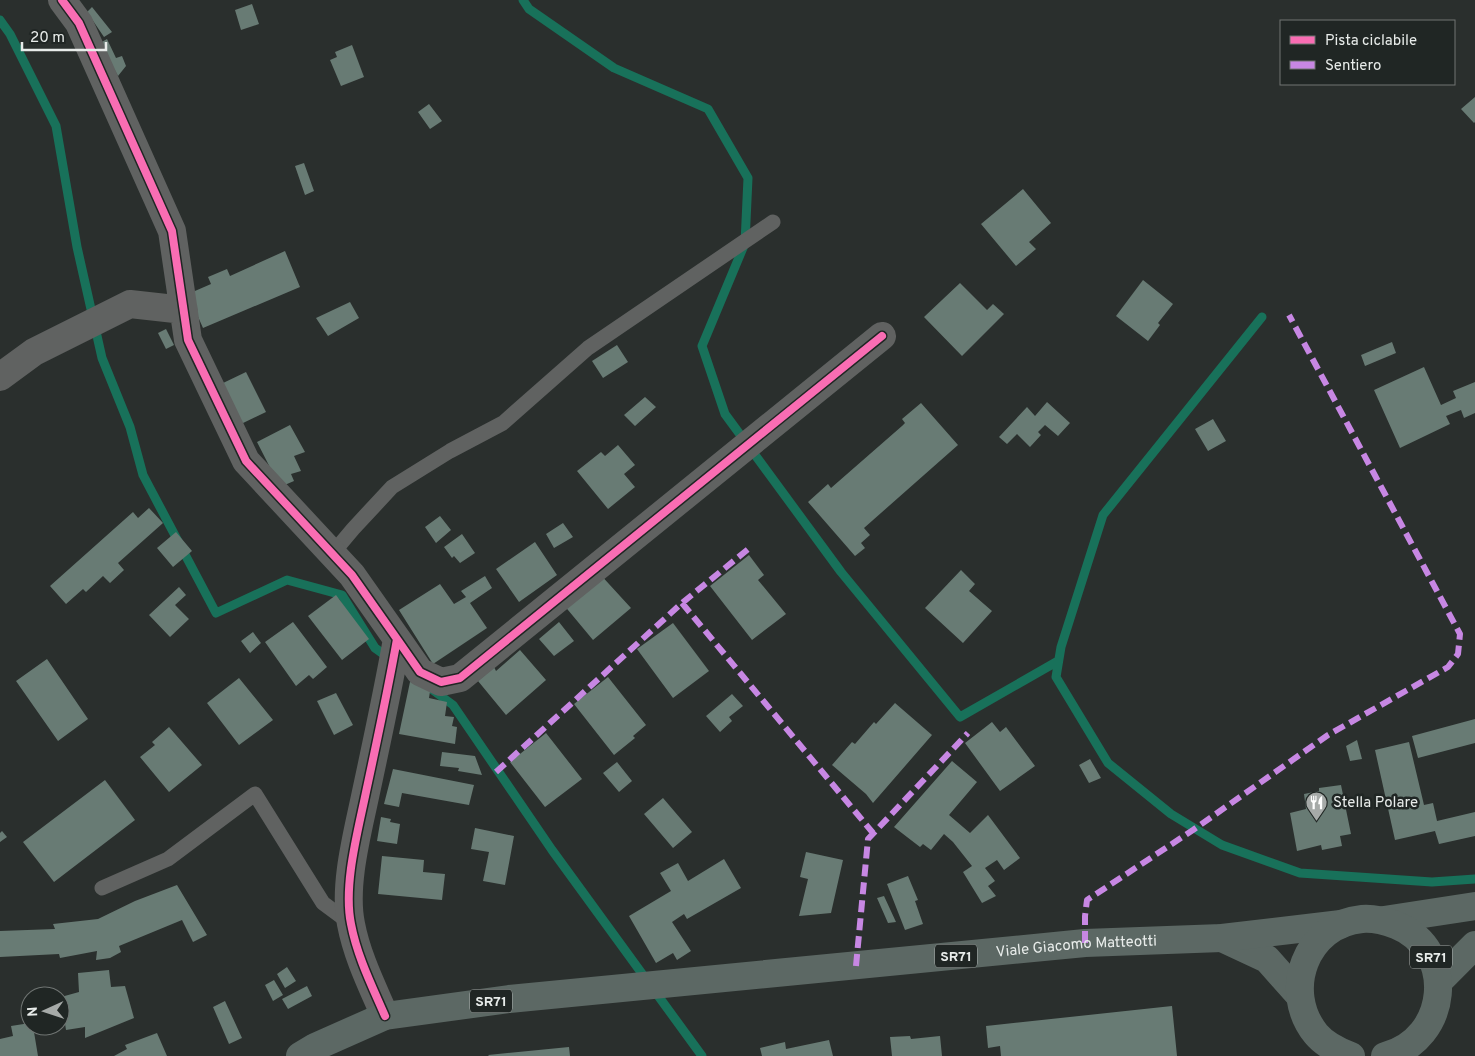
<svg xmlns="http://www.w3.org/2000/svg" width="1475" height="1056" font-family="Overpass,sans-serif">
	<rect width="100%" height="100%" fill="#2a2f2d"/>
	<g fill="none" stroke-linecap="round" stroke-linejoin="round">
		<path stroke="#18715a" stroke-width="9" d="M523,0L529,9L614,68L708,109L748,178L745,243L702,346L725,414L841,572L960,717L1058,661
			M0,20L10,34L56,126L77,247L102,358L130,427L143,475L216,613L287,580L342,595L375,648L389,658
			M1262,317L1103,515L1061,647L1056,677L1108,763L1171,814L1222,845L1300,873L1432,882L1475,879
			M430,688L453,705L552,850L702,1056"/>
	</g>
	<path fill="#687b74" d="M252,4L259,24L241,30L235,10Z
		M92,7L112,32L104,37L87,12Z
		M107,39L116,58L122,56L126,66L118,76L100,43Z
		M352,45L364,77L341,86L330,60L337,57L335,52Z
		M1475,97V122L1474,123L1461,109Z
		M429,104L442,121L430,129L418,112Z
		M304,163L314,191L305,195L295,166Z
		M1023,189L1051,223L1029,242L1036,249L1016,266L981,224Z
		M285,251L300,287L203,328L188,294L211,284L208,277L227,269L230,276Z
		M1143,280L1173,304L1158,323L1160,325L1148,341L1116,316Z
		M960,283L987,310L993,304L1004,314L962,356L924,317Z
		M350,302L359,318L328,336L316,318Z
		M166,329L174,345L166,349L158,333Z
		M1392,342L1396,353L1365,366L1361,355Z
		M617,345L628,362L603,378L592,361Z
		M1424,367L1441,405L1456,398L1453,391L1475,382V413L1464,418L1461,410L1446,416L1450,424L1400,448L1374,390Z
		M246,372L266,412L241,424L221,384Z
		M645,397L656,407L635,426L624,415Z
		M1047,402L1070,423L1058,436L1045,425L1038,432L1041,435L1030,447L1017,434L1007,444L999,437L1027,407L1035,416Z
		M921,403L958,445L864,528L870,535L861,543L865,548L855,556L808,502L828,484L831,488L902,426L905,423L902,419Z
		M1213,419L1226,441L1208,451L1195,429Z
		M290,425L305,452L294,456L301,471L291,474L294,481L280,487L257,442Z
		M618,445L635,465L624,474L635,487L608,509L577,471L601,452L605,456Z
		M149,508L163,523L118,563L124,570L110,583L103,576L86,592L83,589L66,604L50,586L133,512L138,518Z
		M440,516L451,530L436,543L425,527Z
		M563,523L573,537L554,548L546,534Z
		M176,532L192,551L173,567L157,548Z
		M462,534L475,553L460,563L454,556L452,558L444,547Z
		M535,542L557,575L519,602L496,569Z
		M749,555L764,575L758,580L786,614L752,640L710,586Z
		M961,570L975,584L969,591L992,611L963,643L925,608Z
		M598,572L631,608L593,640L563,604Z
		M485,576L492,588L470,603L487,628L433,664L399,610L440,584L454,604L466,597L461,591Z
		M179,587L186,595L175,605L189,619L170,637L149,615Z
		M336,595L369,639L342,660L308,616Z
		M293,622L327,667L313,679L309,675L296,686L265,642Z
		M559,622L574,641L554,656L539,639Z
		M673,623L709,671L673,698L637,649Z
		M253,632L261,643L250,653L241,641Z
		M520,650L546,680L506,715L478,681L494,667L496,671Z
		M47,659L88,719L58,741L16,681Z
		M608,677L646,725L633,736L635,738L614,755L574,704Z
		M239,678L273,720L239,745L207,703Z
		M410,682L431,685L429,698L447,702L445,716L454,717L452,726L457,727L455,744L399,734Z
		M336,693L353,725L334,735L317,701Z
		M732,694L743,706L729,717L732,721L720,732L706,716Z
		M895,703L932,735L873,803L866,794L832,765L852,742L855,744L874,722L876,724Z
		M1475,719V743L1418,758L1412,736Z
		M992,722L1000,732L1006,727L1035,766L1000,791L965,743Z
		M169,727L202,765L169,792L140,757L155,745L152,742Z
		M546,733L582,779L545,807L510,762Z
		M1357,740L1362,759L1350,761L1346,746Z
		M1409,742L1424,805L1433,803L1437,821L1475,812V836L1439,844L1435,831L1395,840L1375,750Z
		M442,752L475,756L482,775L458,771L459,768L440,766Z
		M1090,759L1101,778L1089,783L1079,765Z
		M952,761L977,782L949,815L970,833L988,815L1020,858L1004,870L997,860L985,868L995,881L988,886L996,896L982,903L963,872L972,866L953,842L944,834L931,850L923,844L920,847L894,827Z
		M617,762L632,781L619,792L603,773Z
		M393,769L474,785L469,805L402,793L399,807L384,804Z
		M105,780L135,820L54,882L23,842Z
		M1341,785L1351,834L1340,836L1342,846L1322,850L1321,845L1297,851L1290,813L1306,809L1304,794L1319,791V788Z
		M663,798L692,832L673,848L644,814Z
		M381,817L391,819L390,822L400,824L397,844L377,841Z
		M475,828L514,836L505,885L483,881L489,852L471,849Z
		M2,831L7,837L0,842V833Z
		M806,852L843,860L831,913L799,916L808,879L800,877Z
		M382,856L424,860L423,872L445,874L442,900L378,894Z
		M724,859L741,888L687,919L684,914L672,922L691,951L677,960L673,953L656,963L629,916L671,891L660,873L678,863L688,881Z
		M908,876L918,900L915,901L923,924L905,930L887,884Z
		M177,885L207,935L193,942L182,920L119,946L121,952L110,958L96,960L97,951L60,958L59,954L0,957V931L55,929L53,924L98,919L135,901Z
		M884,896L896,922L888,923L877,898Z
		M287,967L296,981L285,988L277,974Z
		M109,970L111,987L125,986L134,1018L85,1038V1027L66,1030L61,997L79,992L78,973Z
		M274,980L283,995L273,1001L265,985Z
		M307,986L312,996L288,1009L282,999Z
		M225,1001L242,1038L229,1044L213,1007Z
		M1172,1006L1177,1056H1001L1000,1046L988,1048L986,1026Z
		M30,1023V1026H33L38,1056H0V1039L13,1036L11,1026Z
		M157,1033L167,1056H114L127,1049L125,1045Z
		M910,1036L911,1039L940,1036L942,1056H892L890,1037Z
		M829,1040L833,1056H762L760,1048L785,1042L786,1049Z
		M569,1047L570,1056H489L488,1055Z"/>
	<g fill="none" stroke-linecap="round" stroke-linejoin="round">
		<path stroke="#606261" stroke-width="15" d="M332,554L353,529L392,487L450,451L503,423L588,348L773,222
			M102,888L168,859L255,794L323,903L350,923"/>
		<path stroke="#606261" stroke-width="28" d="M62,0L79,23L172,231L188,340L246,461L352,575L397,639C388,690 377,741 366,792C358,831 343,885 351,924C357,956 372,986 385,1016
			M0,377L34,352L130,304L184,310
			M397,639L420,672L441,682L460,678L882,336"/>
		<g stroke="#5c6864" stroke-width="28">
			<path d="M1384,920L1475,906"/>
			<path d="M1222,938L1267,959L1299,995"/>
			<path d="M1438,982L1475,945"/>
			<path id="s1" d="M300,1056L315,1047L385,1016L509,999L1085,943L1222,938L1341,924"/>
			<path d="M1351,1056C1338,1051 1325,1045 1316,1034C1281,991 1306,924 1362,919C1374,918 1385,921 1396,925C1458,950 1449,1040 1385,1056"/>
		</g>
		<path stroke="#c787e3" stroke-width="6" stroke-dasharray="12 6" stroke-linecap="butt" d="M682,603L873,833
			M496,772L682,603L752,546
			M1085,943V916L1087,900L1193,830L1328,735L1448,667L1458,654L1460,634L1289,315
			M856,966L868,839L968,733"/>
		<defs>
			<path id="cycleway" d="M62,0L79,23L172,231L188,340L246,461L352,575L397,639C388,690 377,741 366,792C358,831 343,885 351,924C357,956 372,986 385,1016
				M397,639L420,672L441,682L460,678L882,336"/>
		</defs>
		<use href="#cycleway" stroke="#202624" stroke-width="11"/>
		<use href="#cycleway" stroke="#f96db3" stroke-width="8"/>
	</g>
	<defs>
		<symbol id="restaurant-pin" viewBox="-11 -11 22 30"><path d="M0 17L-7.5 6A9.5 9.5 0 1 1 7.5 6Z" fill="#a6aaa8" stroke="#202624"/><path d="M-5-6h1v4h1v-4h1v4h1v-4h1v5L-1.5 .5V6h-2V.5L-5-1ZM5-6V6H3V1.5H1.5Q1.5-4 5-6Z" fill="#fff"/></symbol>
	</defs>
	<g fill-rule="evenodd">
		<use href="#restaurant-pin" x="1304" y="790" width="25" height="34"/>
	</g>
	<g text-anchor="middle" stroke-width="5" stroke-linejoin="round" paint-order="stroke">
		<g fill="#202624" stroke="#acb1af" stroke-width="1">
			<rect x="935" y="944.5" width="42" height="23" rx="4"/>
			<rect x="1410" y="945.5" width="42" height="23" rx="4"/>
			<rect x="470" y="989.5" width="42" height="23" rx="4"/>
		</g>
		<g font-size="14" font-weight="bold" fill="#e8ecea">
			<text x="956" y="961">SR71</text>
			<text x="1431" y="962">SR71</text>
			<text x="491" y="1006">SR71</text>
		</g>
		<g font-size="15" fill="#e8ecea" stroke="#202624" text-anchor="start">
			<text x="1333" y="807">Stella Polare</text>
		</g>
		<g font-size="15" fill="#e8ecea" stroke="#202624">
			<text dy="5" stroke="none"><textPath href="#s1" startOffset="789">Viale Giacomo Matteotti</textPath></text>
		</g>
	</g>
	<rect x="1280" y="20" width="175" height="65" fill="#202624" stroke="#707573"/>
	<rect x="1290" y="36" width="25" height="8" fill="#f96db3" stroke="#707573"/>
	<text x="1325" y="45" font-size="15" fill="#e8ecea">Pista ciclabile</text>
	<rect x="1290" y="61" width="25" height="8" fill="#c787e3" stroke="#707573"/>
	<text x="1325" y="70" font-size="15" fill="#e8ecea">Sentiero</text>
	<g transform="translate(45 1011) rotate(267)"><circle r="24" fill="#202624" stroke="#707573"/>
	<path d="M0-4L9 19L0 12L-9 19Z" fill="#a6aaa8"/>
	<text y="-8" font-size="14" font-weight="bold" text-anchor="middle" fill="#e8ecea">N</text>
	</g>
	<path d="M22 42v8h84v-8" fill="none" stroke="#e8ecea" stroke-width="2.5"/>
	<text x="30" y="42" font-size="15" fill="#e8ecea" stroke="#202624" stroke-width="4" paint-order="stroke">20 m</text>
</svg>
